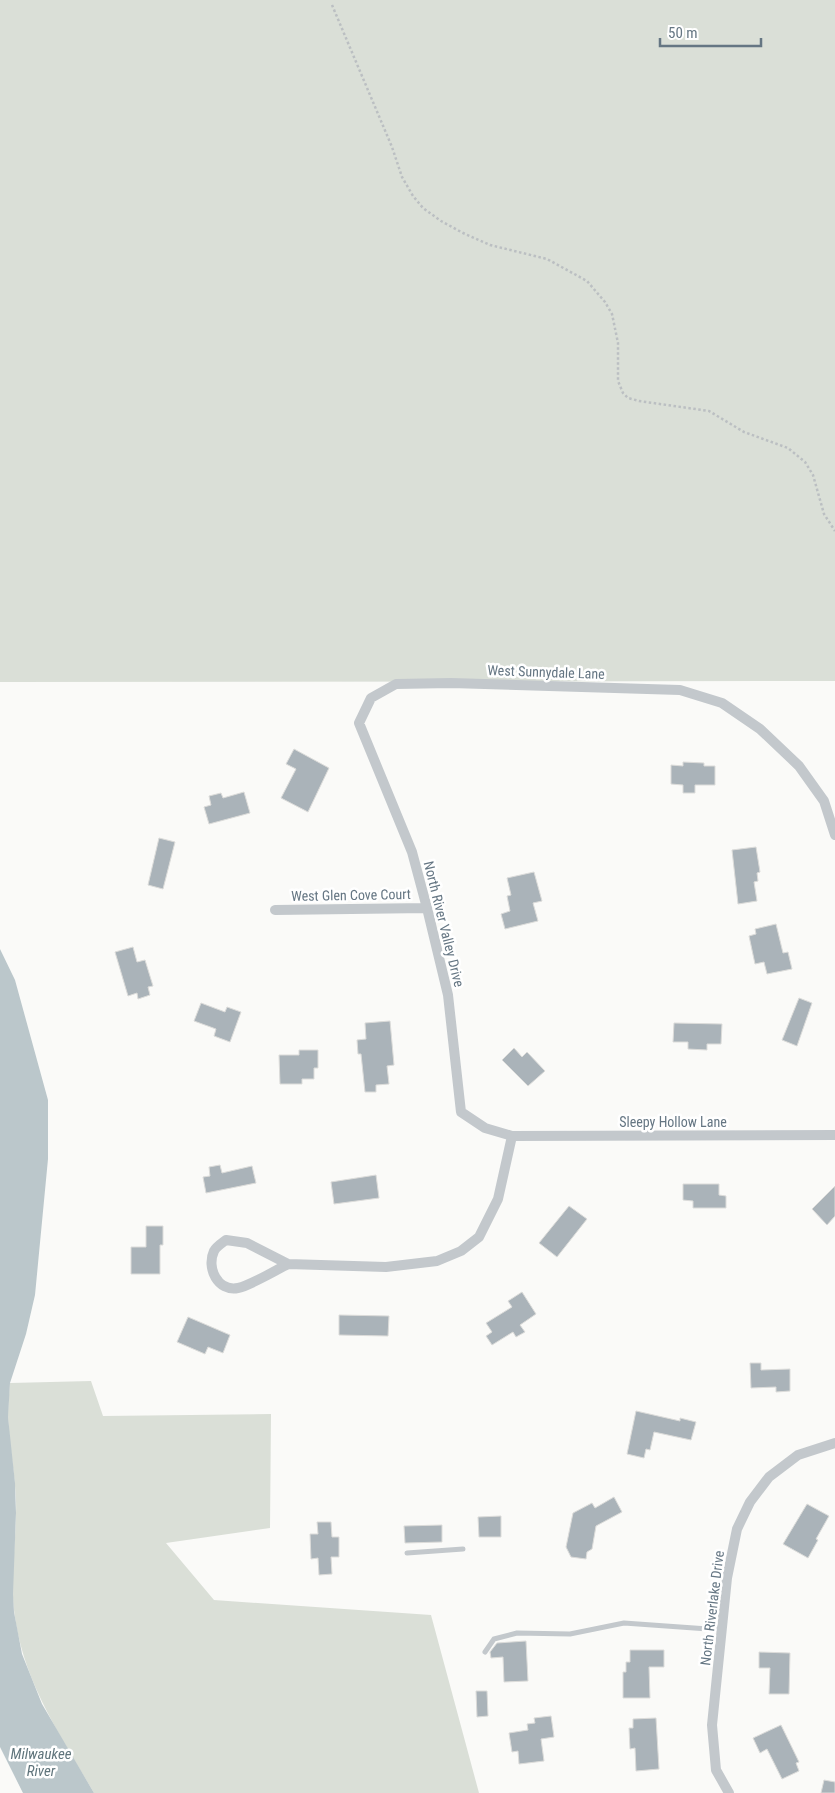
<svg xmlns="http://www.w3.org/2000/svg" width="835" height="1793" font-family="'Roboto Condensed',sans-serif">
	<rect width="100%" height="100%" fill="#fafaf8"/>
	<path fill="#dadfd7" d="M0,0H835V681L0,682Z
		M91,1381L103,1416L271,1414L270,1528L166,1543L214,1600L431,1615L479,1793H94C60,1735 22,1680 14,1610C10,1574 17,1537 16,1500C15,1473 9,1445 8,1417C8,1406 9,1394 10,1383Z"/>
	<path fill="#bbc7cb" d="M0,949L15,980L48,1100V1159L35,1295L26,1334L10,1383L8,1417L15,1483L16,1513L13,1594L14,1612L22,1654L42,1704L94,1793H23L0,1747Z"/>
	<path fill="#aab3b9" stroke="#dcdcda" d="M294,749L329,768L308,812L281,798L296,769L286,764Z
		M683,762L704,763V766H715V785H695V793H683V785L671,784V765L683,766Z
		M244,792L250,813L209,824L204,807L211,805L209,796L221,793L223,798Z
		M159,838L175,842L163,889L148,885Z
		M756,847L760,872L757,873L758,881L754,882L757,901L738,904L732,850Z
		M534,872L542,901L533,903L538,921L505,929L501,914L510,911L507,896L511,895L507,878Z
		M776,924L783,953L788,952L792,969L767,974L764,962L755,964L749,936L756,934L755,929Z
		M133,947L137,962L145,960L153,986L148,987L150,995L138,999L137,993L128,996L115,952Z
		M799,998L812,1003L797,1046L782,1040Z
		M201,1003L225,1012L227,1007L241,1012L230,1042L214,1036L216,1029L194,1021Z
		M390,1021L394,1065L387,1066L389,1084L376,1085V1092H365L361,1054H358L357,1040L366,1039L365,1023Z
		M674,1023L722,1024L721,1044H707V1050L688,1049V1042H673Z
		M514,1048L522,1057L527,1052L545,1071L528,1086L502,1060Z
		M299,1050H318V1068H314V1079H302V1084H280L279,1055H299Z
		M220,1165L222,1173L252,1166L256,1183L206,1193L203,1177L210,1176L209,1167Z
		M376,1175L379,1198L334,1204L331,1182Z
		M683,1184H719V1195L726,1196V1208H693V1201L683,1200Z
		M835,1186V1216L827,1225L812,1209Z
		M569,1206L587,1219L557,1257L539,1243Z
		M146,1226H163V1245H160V1274H131V1247H146Z
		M522,1292L536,1314L520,1325L525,1332L516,1337L513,1332L492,1345L486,1336L492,1332L486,1323L512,1307L508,1301Z
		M339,1315L389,1316L388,1336L339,1335Z
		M188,1317L230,1335L223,1353L208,1347L205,1354L177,1342Z
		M750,1363H761V1370L790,1369V1391L776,1392V1387L751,1388Z
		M636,1411L680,1421V1418L696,1422L691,1440L654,1432L650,1450L646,1449L644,1458L627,1454Z
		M614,1497L622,1512L596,1526L592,1549L587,1552L586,1559L571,1557L566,1547L573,1513L592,1503L595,1508Z
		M807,1504L829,1516L816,1539L818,1540L808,1558L783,1544Z
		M501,1516V1537H479L478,1517Z
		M317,1522H331L332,1537H339V1557H331L332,1574L319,1575L318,1558L311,1559L310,1534H318Z
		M442,1525V1542L405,1543L404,1526Z
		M526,1641L528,1681L504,1682L503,1657L491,1658L490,1652L497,1643Z
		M630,1650H664V1667H649L650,1698H623V1672H626V1662H630Z
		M759,1652L790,1653L789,1694H769L770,1668H759Z
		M476,1691H487L488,1716L477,1717Z
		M551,1716L554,1737L541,1739L544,1761L519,1764L518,1751L512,1752L509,1733L528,1730L527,1724L535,1723L534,1718Z
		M656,1718L659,1769L636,1771L635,1748L630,1749L629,1728H633V1719Z
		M781,1725L799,1762L796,1763L799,1771L782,1779L767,1749L760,1753L753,1738Z
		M824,1780L835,1782V1793H821Z"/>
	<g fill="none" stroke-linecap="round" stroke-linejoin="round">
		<path stroke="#bbbfc2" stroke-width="2.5" stroke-dasharray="2.5 2.5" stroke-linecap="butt" d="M332,5L392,147L402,177L413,196L423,208L441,221L463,233L490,245L547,259L587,281L605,302L612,314L618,343V381L623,393L628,398L639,401L709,411L744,432L788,448L805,462L813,475L824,514L835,531"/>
		<path stroke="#c3c8cc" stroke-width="5" d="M407,1553L463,1549
			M485,1652L494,1639L517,1633L570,1634L624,1623L722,1630"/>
		<path stroke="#c3c8cc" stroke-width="10" d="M835,835L824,801L799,766L760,729L722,703L680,690L451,683L396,684L371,698L359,723L412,852L427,908L448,995L461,1112L485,1128L512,1136L835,1135
			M275,910L427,908
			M288,1264C277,1270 249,1286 238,1288C218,1292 206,1268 214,1251C216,1247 222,1243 226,1240L247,1243L288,1264L386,1267L437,1261L461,1251L479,1237L498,1199L512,1136
			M729,1793L716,1770L712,1725L727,1578L737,1529L750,1502L769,1477L798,1455L835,1443"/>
	</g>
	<g text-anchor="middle" stroke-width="5" stroke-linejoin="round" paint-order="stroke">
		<g font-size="14" fill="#657683" stroke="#fff">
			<text transform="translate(546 672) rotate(2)" y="5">West Sunnydale Lane</text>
			<text transform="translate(351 895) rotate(-1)" y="5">West Glen Cove Court</text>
			<text transform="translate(444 924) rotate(76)" y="5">North River Valley Drive</text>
			<text x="673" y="1127">Sleepy Hollow Lane</text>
			<text transform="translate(712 1608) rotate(-83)" y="5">North Riverlake Drive</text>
		</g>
		<g font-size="15" font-style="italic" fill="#60757c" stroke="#fff">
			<text x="41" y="1759">Milwaukee<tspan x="41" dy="17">River</tspan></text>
		</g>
	</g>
	<path d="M660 38v8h101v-8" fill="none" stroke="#657683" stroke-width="2.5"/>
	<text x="668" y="38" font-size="15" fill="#657683" stroke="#ffffff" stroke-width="4" paint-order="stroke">50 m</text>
</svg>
